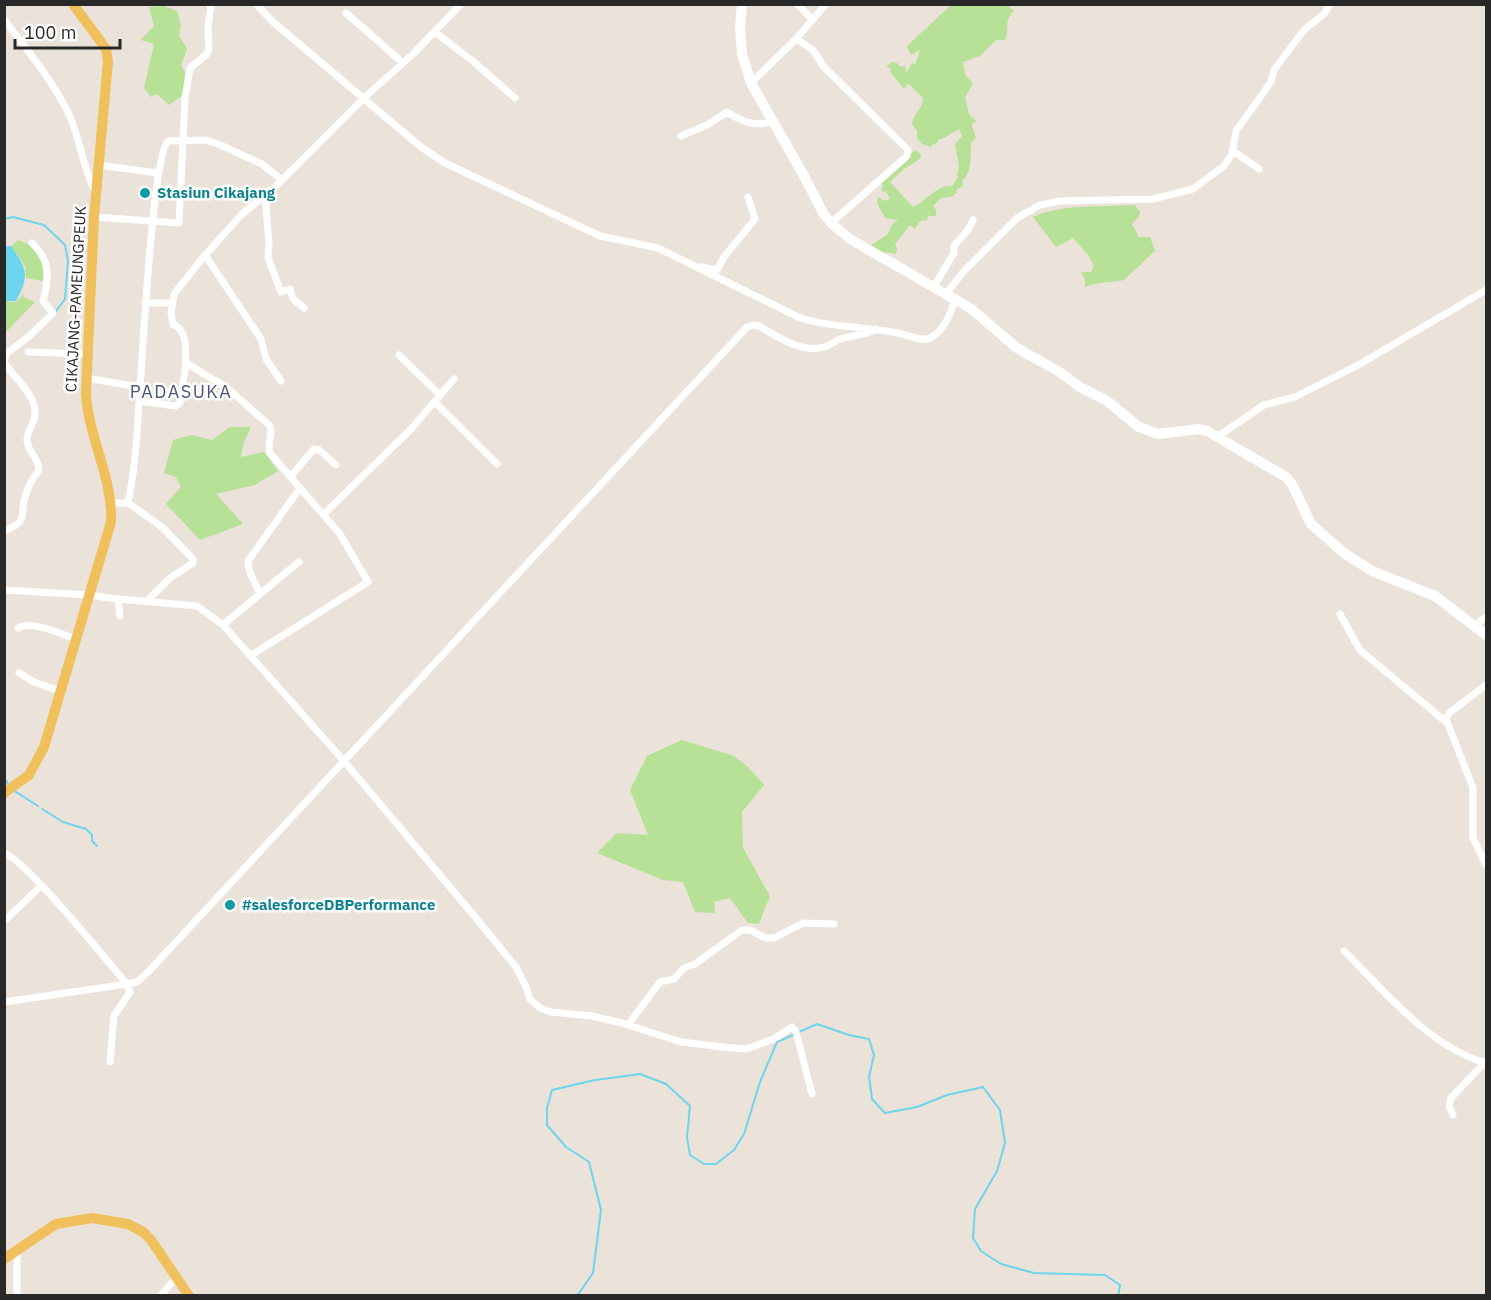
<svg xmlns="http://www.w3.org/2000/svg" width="1491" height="1300" font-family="'IBM Plex Sans',sans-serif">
	<rect width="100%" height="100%" fill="#ebe2da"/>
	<path fill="#b6e196" d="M951,5H1007L1014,11C1003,20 1010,30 1005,40H996L980,56L963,62L965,75L973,83L965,98L969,114L977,122H973L972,125L976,138L971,143C970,157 973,170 963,180L962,187L957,189C956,199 947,196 940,199L933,206L936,210V216H928L927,220L920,221L915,229L910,225L895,244L897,249L896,254L887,252L881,255L867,248L888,234L892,224L898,220L885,218L877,203L878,197L885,201L890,198L886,192L881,191L883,185L880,182L915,150L921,154L920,159L904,169L890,182L913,207C925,202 939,183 952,186L958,177L957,174L959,166L955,144L962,136L959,129L942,139H939L935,145L932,144L931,147L922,144L917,138V131L912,124C913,114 923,109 923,98L910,85L907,84L904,89L890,72L891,68L886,67L892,62L897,63L899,66L906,67L905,73L909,69L912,62L915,65L920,50L911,55L907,46Z
		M164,6L177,11L181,25L179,35L187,49L181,65L188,79L183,95L169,105L157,94L151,97L144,88L154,44L141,40L154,26L149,7Z
		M1135,205L1140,212L1139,216L1132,224L1139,237H1150L1155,251L1124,280C1111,283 1098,281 1085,287V279L1081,272H1091L1094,266L1088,255L1073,238L1056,247L1033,217C1060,204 1103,207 1135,205Z
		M18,240L36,247L43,262V281L26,278L25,266L11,246Z
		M24,293L23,297L35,302L5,333V301L16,302Z
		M230,427H251L244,442L241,457L264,452L278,471L255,485L216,494L243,524L200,540L166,504L181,487L176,477L164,473L173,440L191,435L212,440Z
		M682,740L734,756L748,767L764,785L742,812L743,848L770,896L759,924L748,923L730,898L714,902L715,913L695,912L683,882L663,880L597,853L617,833L648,835L630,790L647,756Z"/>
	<path fill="#6dd5ed" d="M4,246H11C27,269 30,276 16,301H5Z"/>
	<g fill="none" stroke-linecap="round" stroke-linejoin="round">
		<path stroke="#6dd5ed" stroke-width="2" d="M4,219L13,217L44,225L65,245L68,261L65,299L54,314
			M4,778L9,785
			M13,790L38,806
			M42,809L63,822L86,829L92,835V841L97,846
			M799,1032L817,1024L849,1035L869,1039L874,1055L869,1077L872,1099L885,1113L917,1107L947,1095L983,1087L1000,1110L1005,1143L997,1171L975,1209L973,1238L981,1251L1001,1264L1034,1273L1105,1275L1120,1285L1118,1296
			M577,1296L593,1273L601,1210L589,1162L566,1147L547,1125V1108L552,1090L595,1080L640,1074L666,1084L690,1106L687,1137L690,1155L704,1164H716L734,1150L744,1134L760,1082L777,1042L793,1035"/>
		<path stroke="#fff" stroke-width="7" d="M256,4L272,21L421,147L445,163L600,236L658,248L798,317C830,328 865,326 898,333C907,335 922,342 930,338C943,332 951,313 955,300
			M797,4L813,20
			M346,13L403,63
			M4,19C26,49 51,78 68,112C80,137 82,166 95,191
			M435,32L474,62L515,98
			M796,39L813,50L824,67L908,150L907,156L831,223
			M751,83L796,39L826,4
			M681,136L707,125L727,112C741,121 756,128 772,121
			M1233,151L1259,169
			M98,165L158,173
			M265,195L269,244L268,258L281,292L290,289L293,299L304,308
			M94,217L179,223L185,98L190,68L206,55L209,50L208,28L211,4
			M205,255L261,339L266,359L281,381
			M701,267L717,270L724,257L755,219L748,197
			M933,288L954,253V246L968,230L973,220
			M945,295L964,271L1017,218L1040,205L1060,201L1153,199L1193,189L1224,166L1232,154L1236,131L1271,82L1274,70L1304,30L1325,13L1330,4
			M145,303H172
			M28,352L87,354
			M399,355L440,395
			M4,361L7,353L27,338L53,313L43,301C49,278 51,261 32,243
			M4,362C14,378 36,394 35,414C35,423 26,432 27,441C29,454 38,456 39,471C32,478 28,486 25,497C19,516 30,521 4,531
			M86,378L139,387
			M140,401L175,406L180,403L186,363
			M435,402L497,464
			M1217,437L1264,405L1295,397L1360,364L1486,290
			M291,476L314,449L319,450L336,465
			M300,488L270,453C266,443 275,434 269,425L226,387L186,363C185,348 188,331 173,324L171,314L174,294L201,260L241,215L275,187L364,98L414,53L461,4
			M111,503H128L162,527L193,559V563L170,578L148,600
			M128,503C135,470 137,436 139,403C142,368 152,156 168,141L206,140L218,144L262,164L282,180
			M324,514L411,429L454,379
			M4,590L90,595L108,598L197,606L223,625L344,761L476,918L516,967L526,987L530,999L540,1008L551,1012L592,1016L622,1023L681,1042L723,1047L746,1049L774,1039L792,1027L796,1032L812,1094
			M260,594L299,562
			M118,599L120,616
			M1340,614L1360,650L1446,722
			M223,625L260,594L249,570L248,561L300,488L340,534L368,582L250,656
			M1475,625L1486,617
			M18,628C34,620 60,634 76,639
			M19,673L34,682L60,691
			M1486,685L1449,713L1446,719L1473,788V838L1486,865
			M4,853C26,860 107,961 127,984L130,992L114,1016L110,1062
			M4,921L41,886
			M1344,951C1385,991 1429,1047 1486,1063
			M4,1002L127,984L137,982L149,971L747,327L754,325L759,326C776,336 802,354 824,347C830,346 834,341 840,339C853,335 864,336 876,329
			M628,1025L660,982L674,979L684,968L695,964L742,930H750L766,938H774L803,923L834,924
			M1453,1115L1449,1106L1451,1098L1485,1062
			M17,1296V1251
			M160,1296L177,1277"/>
		<path stroke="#fff" stroke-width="10" d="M742,4L740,27L742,54L751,83L803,174L823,213L831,223L850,239L970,308L1017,348L1058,371L1080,387L1107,401L1139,427L1158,434L1199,429L1207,431L1286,477L1292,484L1311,524L1344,553L1372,571L1435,596L1486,635"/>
		<path stroke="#efc05b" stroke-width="10" d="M4,793L29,775L44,747L111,522C113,477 88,437 86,393L94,217L108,61L106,49L73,4
			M4,1259L56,1224L92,1218L128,1224L143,1232L151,1240L189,1296"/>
	</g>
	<g fill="#0f9aa8" stroke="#fff" stroke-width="2">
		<circle cx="145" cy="193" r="6"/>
		<circle cx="230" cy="905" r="6"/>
	</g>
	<g text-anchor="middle" stroke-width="5" stroke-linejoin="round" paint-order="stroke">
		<g font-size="15" font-weight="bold" fill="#0d838f" stroke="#fff" text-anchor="start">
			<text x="157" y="198">Stasiun Cikajang</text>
			<text x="242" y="910">#salesforceDBPerformance</text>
		</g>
		<g font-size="15" fill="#282828" stroke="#fff">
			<text transform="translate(76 299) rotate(-87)" y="5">CIKAJANG-PAMEUNGPEUK</text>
		</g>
		<g font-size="18" letter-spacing="1.5" fill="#495678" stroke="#fff">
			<text x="181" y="398">PADASUKA</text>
		</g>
	</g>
	<rect width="1491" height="1300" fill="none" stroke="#282828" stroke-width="12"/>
	<path d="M15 39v9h105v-9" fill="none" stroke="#282828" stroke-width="3"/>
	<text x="24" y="39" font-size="18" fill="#282828" stroke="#ffffff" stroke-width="4.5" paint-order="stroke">100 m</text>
</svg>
